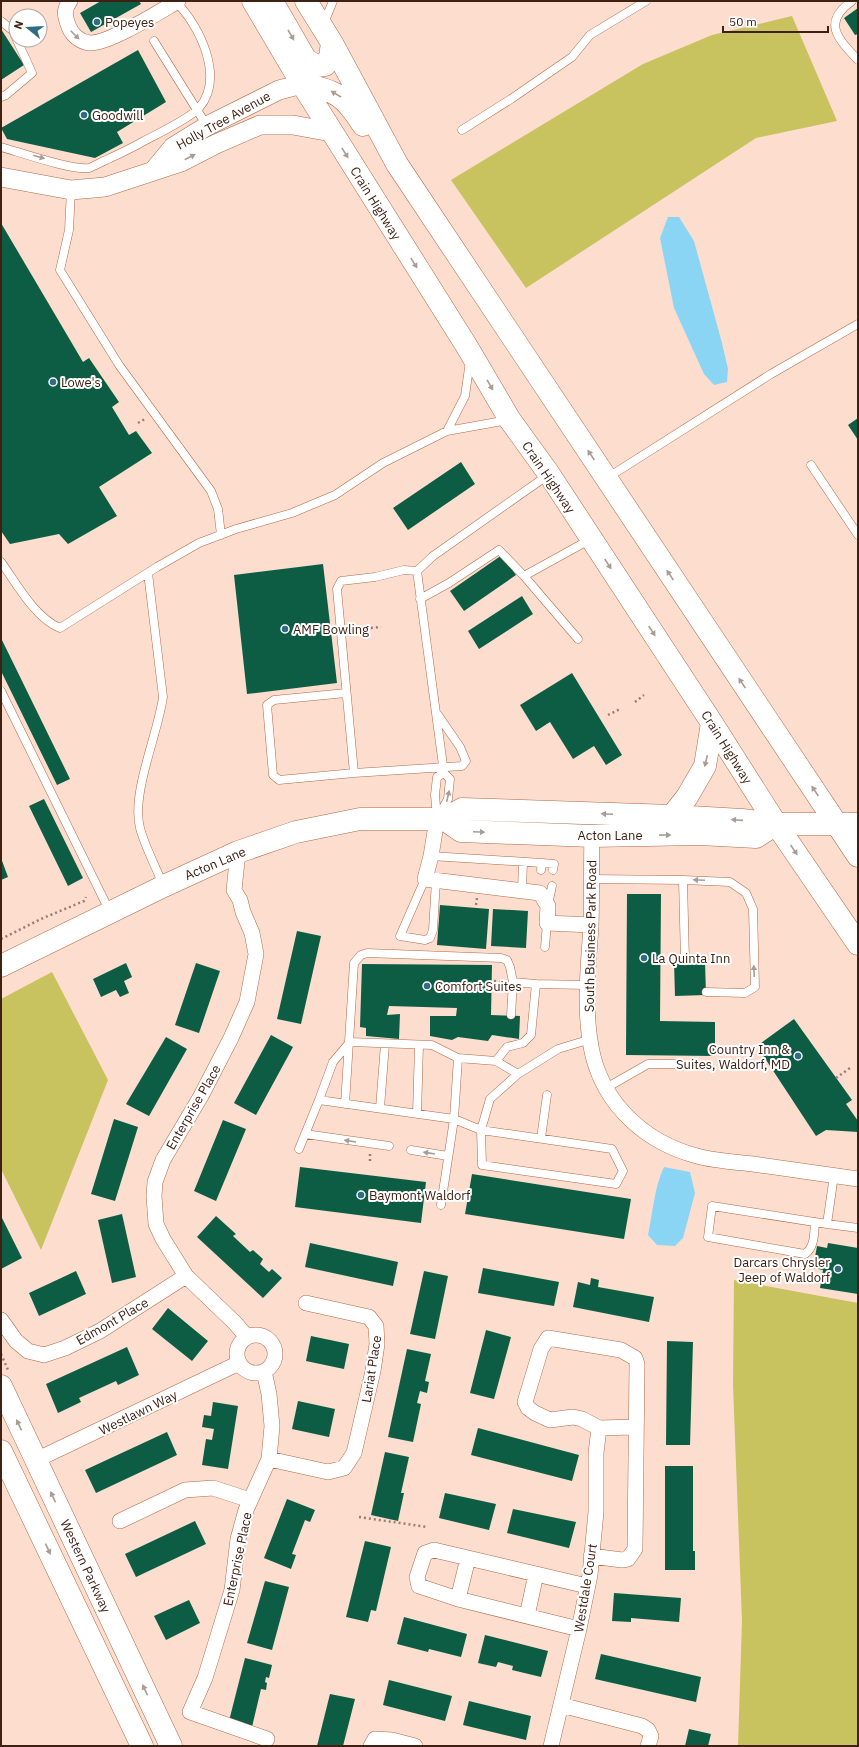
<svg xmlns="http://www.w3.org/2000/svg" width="859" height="1747" font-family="'IBM Plex Sans',sans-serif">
	<rect width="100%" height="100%" fill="#fdddce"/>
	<path fill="#c8c35f" d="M792,16L837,121L756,138L526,288L451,180L643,64L712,35Z
		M52,972L108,1080L41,1250L1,1169V999Z
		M734,1280L858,1303V1746H738L742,1621L733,1385Z"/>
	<path fill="#8bd5f4" d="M668,217H679L694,241L722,343L728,369L727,382L714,385L704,374L674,308L660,238Z
		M664,1167L690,1172L695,1193L683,1238L675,1246L657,1245L648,1235C653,1212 654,1188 664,1167Z"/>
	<path fill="#0d5d44" d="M101,1H139L141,4L91,32L80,13Z
		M858,8V34L855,35L844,18Z
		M1,29L24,65L1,80Z
		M138,50L166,102L117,132L123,143L95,158L7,139L1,128Z
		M1,223L83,362L89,358L119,402L112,407L129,435L136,431L152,453L99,487L117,516L68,544L59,534L10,544L1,531Z
		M858,418V440L848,425Z
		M461,462L475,484L408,530L393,508Z
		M502,555L516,575L464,611L450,591Z
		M323,564L337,683L247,694L234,575Z
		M522,596L533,614L479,649L468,631Z
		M1,638L70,779L57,785L1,671Z
		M572,673L622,755L606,765L594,746L573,759L550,722L536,731L520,705Z
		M44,799L83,878L68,886L29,806Z
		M1,858L8,877L1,880Z
		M627,894H661L660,1021L715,1022V1056L626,1055Z
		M440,905L489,909L486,949L437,945Z
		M493,909L528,911L526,948L491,946Z
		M297,931L321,936L301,1024L277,1019Z
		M685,961H705L706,995L675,996L674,962Z
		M126,963L132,977L124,981L129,993L120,997L116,990L101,997L93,979Z
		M196,963L220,971L199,1033L175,1025Z
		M362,964L492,965L491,1015L520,1016L519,1039L492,1035L488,1041L458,1037L452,1040L430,1036V1016H456L457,1008L389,1006L387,1015L400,1014L399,1039L366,1036V1028L360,1027Z
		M794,1019L852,1100L846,1104L858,1121V1132L826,1130L816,1136L757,1046Z
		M271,1035L293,1047L256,1115L234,1103Z
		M166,1037L187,1049L149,1116L126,1104Z
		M114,1119L138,1127L115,1201L91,1194Z
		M223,1120L246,1129L216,1201L194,1191Z
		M300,1167L426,1182L421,1223L295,1207Z
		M472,1174L631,1199L624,1239L465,1214Z
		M122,1214L136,1277L112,1283L98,1220Z
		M1,1216L22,1258L1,1269Z
		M216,1216L236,1234L233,1236L250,1252L253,1250L263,1259L260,1264L269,1272L272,1269L282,1278L263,1298L197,1237Z
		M310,1243L398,1262L393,1286L305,1267Z
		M828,1243L858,1248V1294L820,1288L823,1270L813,1268L817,1246L827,1248Z
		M483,1268L559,1282L554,1306L478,1293Z
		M76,1271L86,1294L39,1316L29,1293Z
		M424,1271L448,1276L435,1339L410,1334Z
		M591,1278L599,1280L598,1287L654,1297L649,1322L573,1307L578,1282L590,1285Z
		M168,1308L208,1341L192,1361L152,1329Z
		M486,1330L511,1337L494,1399L470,1393Z
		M311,1336L349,1344L344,1369L306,1361Z
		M667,1341L693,1342L690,1445H666Z
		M127,1347L139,1375L118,1385L116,1381L79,1398L81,1402L58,1413L46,1384Z
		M407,1349L431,1354L425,1381L429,1382L427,1393L420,1391L417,1403L421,1404L413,1442L388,1437Z
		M298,1401L335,1409L329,1437L292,1429Z
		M213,1402L238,1406L228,1469L202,1465L206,1439L212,1440L214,1429L202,1427L204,1415L211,1416Z
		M478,1428L579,1455L572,1481L471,1455Z
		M167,1432L177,1455L96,1493L85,1470Z
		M385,1452L409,1457L401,1493H404L398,1521L371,1515Z
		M665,1466H693V1551H695V1570H665Z
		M445,1493L496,1504L489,1530L439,1518Z
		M287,1499L315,1510L310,1522L305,1520L292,1554L296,1555L291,1569L264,1558Z
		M513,1509L576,1522L569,1548L507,1533Z
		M195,1521L206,1544L136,1577L125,1554Z
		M365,1541L391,1547L376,1611L371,1610L368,1622L346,1617Z
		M265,1581L289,1587L272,1650L247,1643Z
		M614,1593L681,1598L679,1622L631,1618V1622L612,1621Z
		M189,1600L200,1623L166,1640L154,1616Z
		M404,1617L467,1634L461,1657L429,1649L428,1652L397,1644Z
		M485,1635L548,1651L541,1677L512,1670L513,1666L498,1662L496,1667L478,1663Z
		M601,1654L701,1677L696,1702L595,1679Z
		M245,1658L272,1665L269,1678L266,1677L265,1682L267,1683L266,1690L261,1689L252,1727L229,1721Z
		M389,1680L452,1696L445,1721L383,1705Z
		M330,1694L355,1699L343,1746H317Z
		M469,1701L531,1716L526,1740L463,1725Z
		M689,1729L711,1734L708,1746H685Z"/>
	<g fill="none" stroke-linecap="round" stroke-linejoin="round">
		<defs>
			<path id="service" d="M852,1C822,22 837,38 858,60
				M1,21L13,31L16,38
				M324,23L333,1
				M154,41L207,126
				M1,97L6,95L32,73L17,40
				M462,130L511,99L572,57L590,35L646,1
				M1,147C19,152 73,171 89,168C95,166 101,162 106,160C119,154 132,148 144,141C157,134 189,119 199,108C225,78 200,26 176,2
				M71,190L69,230L60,270L119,365L211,491L218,509L221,535
				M447,431L465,396L470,361
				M811,465L858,535
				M607,478L771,374L858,324
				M1,562C17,584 35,618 60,628L157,567L199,543L236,529L292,513L335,495L383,463L447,431L508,420
				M148,573L163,697C158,734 131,793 140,828C145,847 156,867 163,885
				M524,576L578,639
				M420,599L449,583L499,550L524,576L591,539
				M1,691L110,912
				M346,693L274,700L267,705L273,775L279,780L354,773L337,589L341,581L375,577L404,570L417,571
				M354,773L462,766L466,761L460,747L438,715
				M439,815L448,799L450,779L444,773L417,571L433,556L548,475
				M437,818L435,795L437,777L444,773
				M431,856L542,863L541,870
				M542,863L554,864L553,870
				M425,879L400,936L425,940L430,938L433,930L436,881
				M591,879L683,880
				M522,890L523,862
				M548,905L552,886
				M545,947L547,923
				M685,961L683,880L730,882L746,893L753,909L755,987L745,993L706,992
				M511,1015L513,982L536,984
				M496,1061L507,1047L523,1043L531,1035L536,984L587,985
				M518,1074L490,1099L481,1130L612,1149L623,1171L616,1184L482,1165L481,1130L454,1119L319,1100L333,1062L350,1042L432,1045L458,1058L496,1061L518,1074L558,1049L591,1039
				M606,1088L648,1064H683
				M345,1104L354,963L361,955L367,953L501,958L507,960L510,967L513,982
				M380,1108L385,1044
				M417,1114L419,1045
				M305,1134L389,1146
				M541,1138L547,1095
				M299,1149L319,1100
				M411,1150L448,1156
				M441,1205L454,1119L458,1058
				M815,1222C814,1233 815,1247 805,1254L708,1237L712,1206L827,1224L834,1175
				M827,1224L858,1228"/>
			<path id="minor" d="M70,1C63,10 65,17 69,27C72,35 80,42 90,43C109,44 159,12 178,1
				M437,819L431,856L425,879L540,893L548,906L547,923L591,925
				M592,836C591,866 592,897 591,927C588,969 583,1014 593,1056C606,1107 647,1143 697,1156C715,1161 735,1162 753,1164C788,1169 823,1174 858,1179
				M238,852L234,890L240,900L243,912L252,933L256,954L247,1002L231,1038L201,1096L163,1160L155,1182L154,1196L156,1224L163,1239L186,1276L235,1323L247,1337
				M1,1320L16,1341L28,1351L44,1355L65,1348L100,1331L186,1276
				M237 1354a19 19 0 1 1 38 0a19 19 0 1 1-38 0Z
				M264,1371L269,1394L272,1426L269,1459L246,1510L238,1539L232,1590L205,1678L190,1712L267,1739
				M269,1459L328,1472L344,1468L354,1453L373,1371L377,1344L376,1326L369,1317L306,1303
				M36,1460L239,1363
				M120,1521L185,1490L213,1488L250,1500
				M591,1556L622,1560L628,1559L635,1549L637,1364L635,1358L621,1350L548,1338L541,1349L525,1402L528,1408L535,1413L550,1420L573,1417L582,1419L599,1428L635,1427
				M458,1599L468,1558
				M527,1616L536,1574
				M579,1629L458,1599L419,1586L417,1577L425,1553L434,1550L587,1586
				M561,1705L642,1726L648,1730L651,1736L648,1746
				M371,1746L375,1739L392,1740L415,1746
				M551,1746L579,1629L590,1575L596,1512V1453L599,1428"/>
			<path id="tertiary" d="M154,170L173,147L207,126L279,90L302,84
				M1,177L71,190L105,187L181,162L216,144L260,125H293L331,132"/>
			<path id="secondary" d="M444,819L461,831L592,836L700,834L756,837L776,824
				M1,966L164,886L238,852L296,832L360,819H444L462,809L672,816L742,820L776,824H858
				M1,1386L171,1746
				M1,1451L142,1746"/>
			<path id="trunk" d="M253,1L302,84L466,345L510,420L549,474L712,723L776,824L858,944
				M272,1L306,60L317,66L325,65L330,57L332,43
				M306,1L332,43L397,164L858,856
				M302,84C336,90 345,96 363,125
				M672,816L687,797L705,766L712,723"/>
		</defs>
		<use href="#service" stroke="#b16946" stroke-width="9"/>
		<use href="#minor" stroke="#b16946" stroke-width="16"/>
		<use href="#tertiary" stroke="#b16946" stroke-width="20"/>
		<use href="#secondary" stroke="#b16946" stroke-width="23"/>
		<use href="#trunk" stroke="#b16946" stroke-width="23"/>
		<path stroke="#9b7c6e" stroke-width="2.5" stroke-dasharray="2 3" stroke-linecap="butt" d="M138,423L145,419
			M351,630L381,627
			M635,702L644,695
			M608,715L620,709
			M476,905L477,898
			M1,939L41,919L84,901L86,897
			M494,981L502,982
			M836,1078L850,1068
			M370,1161V1154
			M1,1354L8,1370
			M359,1517L427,1527"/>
		<use href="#service" stroke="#fff" stroke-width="8"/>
		<use href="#minor" stroke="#fff" stroke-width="15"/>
		<use href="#tertiary" stroke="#fff" stroke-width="19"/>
		<use href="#secondary" stroke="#fff" stroke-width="22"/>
		<use href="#trunk" stroke="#fff" stroke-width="22"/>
	</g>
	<defs><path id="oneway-solid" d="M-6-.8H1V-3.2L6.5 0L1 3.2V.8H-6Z"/></defs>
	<g fill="#a99b95">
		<use href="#oneway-solid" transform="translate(75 35) rotate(45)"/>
		<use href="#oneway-solid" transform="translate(291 35) rotate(60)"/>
		<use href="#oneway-solid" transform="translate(336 94) rotate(-149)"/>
		<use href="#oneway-solid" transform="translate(345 153) rotate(58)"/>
		<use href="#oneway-solid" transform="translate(39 157) rotate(16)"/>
		<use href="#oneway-solid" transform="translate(190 157) rotate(-27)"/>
		<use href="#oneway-solid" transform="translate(414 263) rotate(58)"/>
		<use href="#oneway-solid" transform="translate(490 385) rotate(60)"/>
		<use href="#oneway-solid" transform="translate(591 455) rotate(-124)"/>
		<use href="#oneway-solid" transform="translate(608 564) rotate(57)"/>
		<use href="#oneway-solid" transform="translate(670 575) rotate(-124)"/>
		<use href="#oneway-solid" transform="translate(652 631) rotate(57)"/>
		<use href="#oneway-solid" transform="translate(742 683) rotate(-124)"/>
		<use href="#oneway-solid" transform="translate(706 761) rotate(103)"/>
		<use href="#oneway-solid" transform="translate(815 791) rotate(-124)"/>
		<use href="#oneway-solid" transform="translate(448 796) rotate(-77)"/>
		<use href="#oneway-solid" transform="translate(607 814) rotate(-178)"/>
		<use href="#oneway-solid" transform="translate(737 820) rotate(-176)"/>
		<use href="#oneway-solid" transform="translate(479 832) rotate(2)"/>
		<use href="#oneway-solid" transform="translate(665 835) rotate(-1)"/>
		<use href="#oneway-solid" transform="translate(794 850) rotate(56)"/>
		<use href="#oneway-solid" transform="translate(699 880) rotate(-177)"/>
		<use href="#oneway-solid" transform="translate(754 971) rotate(-92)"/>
		<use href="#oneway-solid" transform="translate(350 1141) rotate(-171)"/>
		<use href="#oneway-solid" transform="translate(429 1153) rotate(-171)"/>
		<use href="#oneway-solid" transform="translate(19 1425) rotate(-115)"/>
		<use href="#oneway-solid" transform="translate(53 1497) rotate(-115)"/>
		<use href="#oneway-solid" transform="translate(48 1549) rotate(65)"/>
		<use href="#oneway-solid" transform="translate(145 1690) rotate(-115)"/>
	</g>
	<g fill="#2f6c83" stroke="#fff" stroke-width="1.5">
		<circle cx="97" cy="22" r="4"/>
		<circle cx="84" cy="115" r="4"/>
		<circle cx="53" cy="382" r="4"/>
		<circle cx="285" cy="629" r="4"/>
		<circle cx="644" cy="958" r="4"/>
		<circle cx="427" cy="986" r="4"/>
		<circle cx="798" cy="1056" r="4"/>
		<circle cx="361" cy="1195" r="4"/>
		<circle cx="838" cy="1269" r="4"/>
	</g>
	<g text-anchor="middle" stroke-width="4" stroke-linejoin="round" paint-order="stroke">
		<g font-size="13" fill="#3f2113" stroke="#fff" text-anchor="start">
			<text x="105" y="27">Popeyes</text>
			<text x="92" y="120">Goodwill</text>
			<text x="61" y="387">Lowe's</text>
			<text x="293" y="634">AMF Bowling</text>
			<text x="652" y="963">La Quinta Inn</text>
			<text x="435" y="991">Comfort Suites</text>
			<text x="790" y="1054" text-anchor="end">Country Inn &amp;<tspan x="790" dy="15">Suites, Waldorf, MD</tspan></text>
			<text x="369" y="1200">Baymont Waldorf</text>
			<text x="830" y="1267" text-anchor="end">Darcars Chrysler<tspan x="830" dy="15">Jeep of Waldorf</tspan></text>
		</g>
		<g font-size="13" fill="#3f2113" stroke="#fff">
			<text transform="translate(223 120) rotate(-29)" y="5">Holly Tree Avenue</text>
			<text transform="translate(376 203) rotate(58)" y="5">Crain Highway</text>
			<text transform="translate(549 477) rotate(56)" y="5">Crain Highway</text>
			<text transform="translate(727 747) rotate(58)" y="5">Crain Highway</text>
			<text x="610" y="840">Acton Lane</text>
			<text transform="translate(215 863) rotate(-23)" y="5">Acton Lane</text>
			<text transform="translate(590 936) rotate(-89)" y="5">South Business Park Road</text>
			<text transform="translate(193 1107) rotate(-60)" y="5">Enterprise Place</text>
			<text transform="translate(112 1321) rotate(-30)" y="5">Edmont Place</text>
			<text transform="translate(371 1369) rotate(-81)" y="5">Lariat Place</text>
			<text transform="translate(138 1412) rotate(-26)" y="5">Westlawn Way</text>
			<text transform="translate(237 1559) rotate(-78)" y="5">Enterprise Place</text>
			<text transform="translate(86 1566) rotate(65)" y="5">Western Parkway</text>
			<text transform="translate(585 1588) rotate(-81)" y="5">Westdale Court</text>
		</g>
	</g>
	<rect width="859" height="1747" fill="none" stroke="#3f2113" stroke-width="4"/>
	<g transform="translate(28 28) rotate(288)"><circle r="19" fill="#ffffff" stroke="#b2a6a1"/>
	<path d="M0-3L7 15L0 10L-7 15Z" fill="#2f6c83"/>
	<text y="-6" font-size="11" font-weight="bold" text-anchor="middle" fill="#3f2113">N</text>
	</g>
	<path d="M723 26v6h105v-6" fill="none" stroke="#3f2113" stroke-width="2"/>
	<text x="729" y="26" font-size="12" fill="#3f2113" stroke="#ffffff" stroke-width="3" paint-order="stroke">50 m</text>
</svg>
